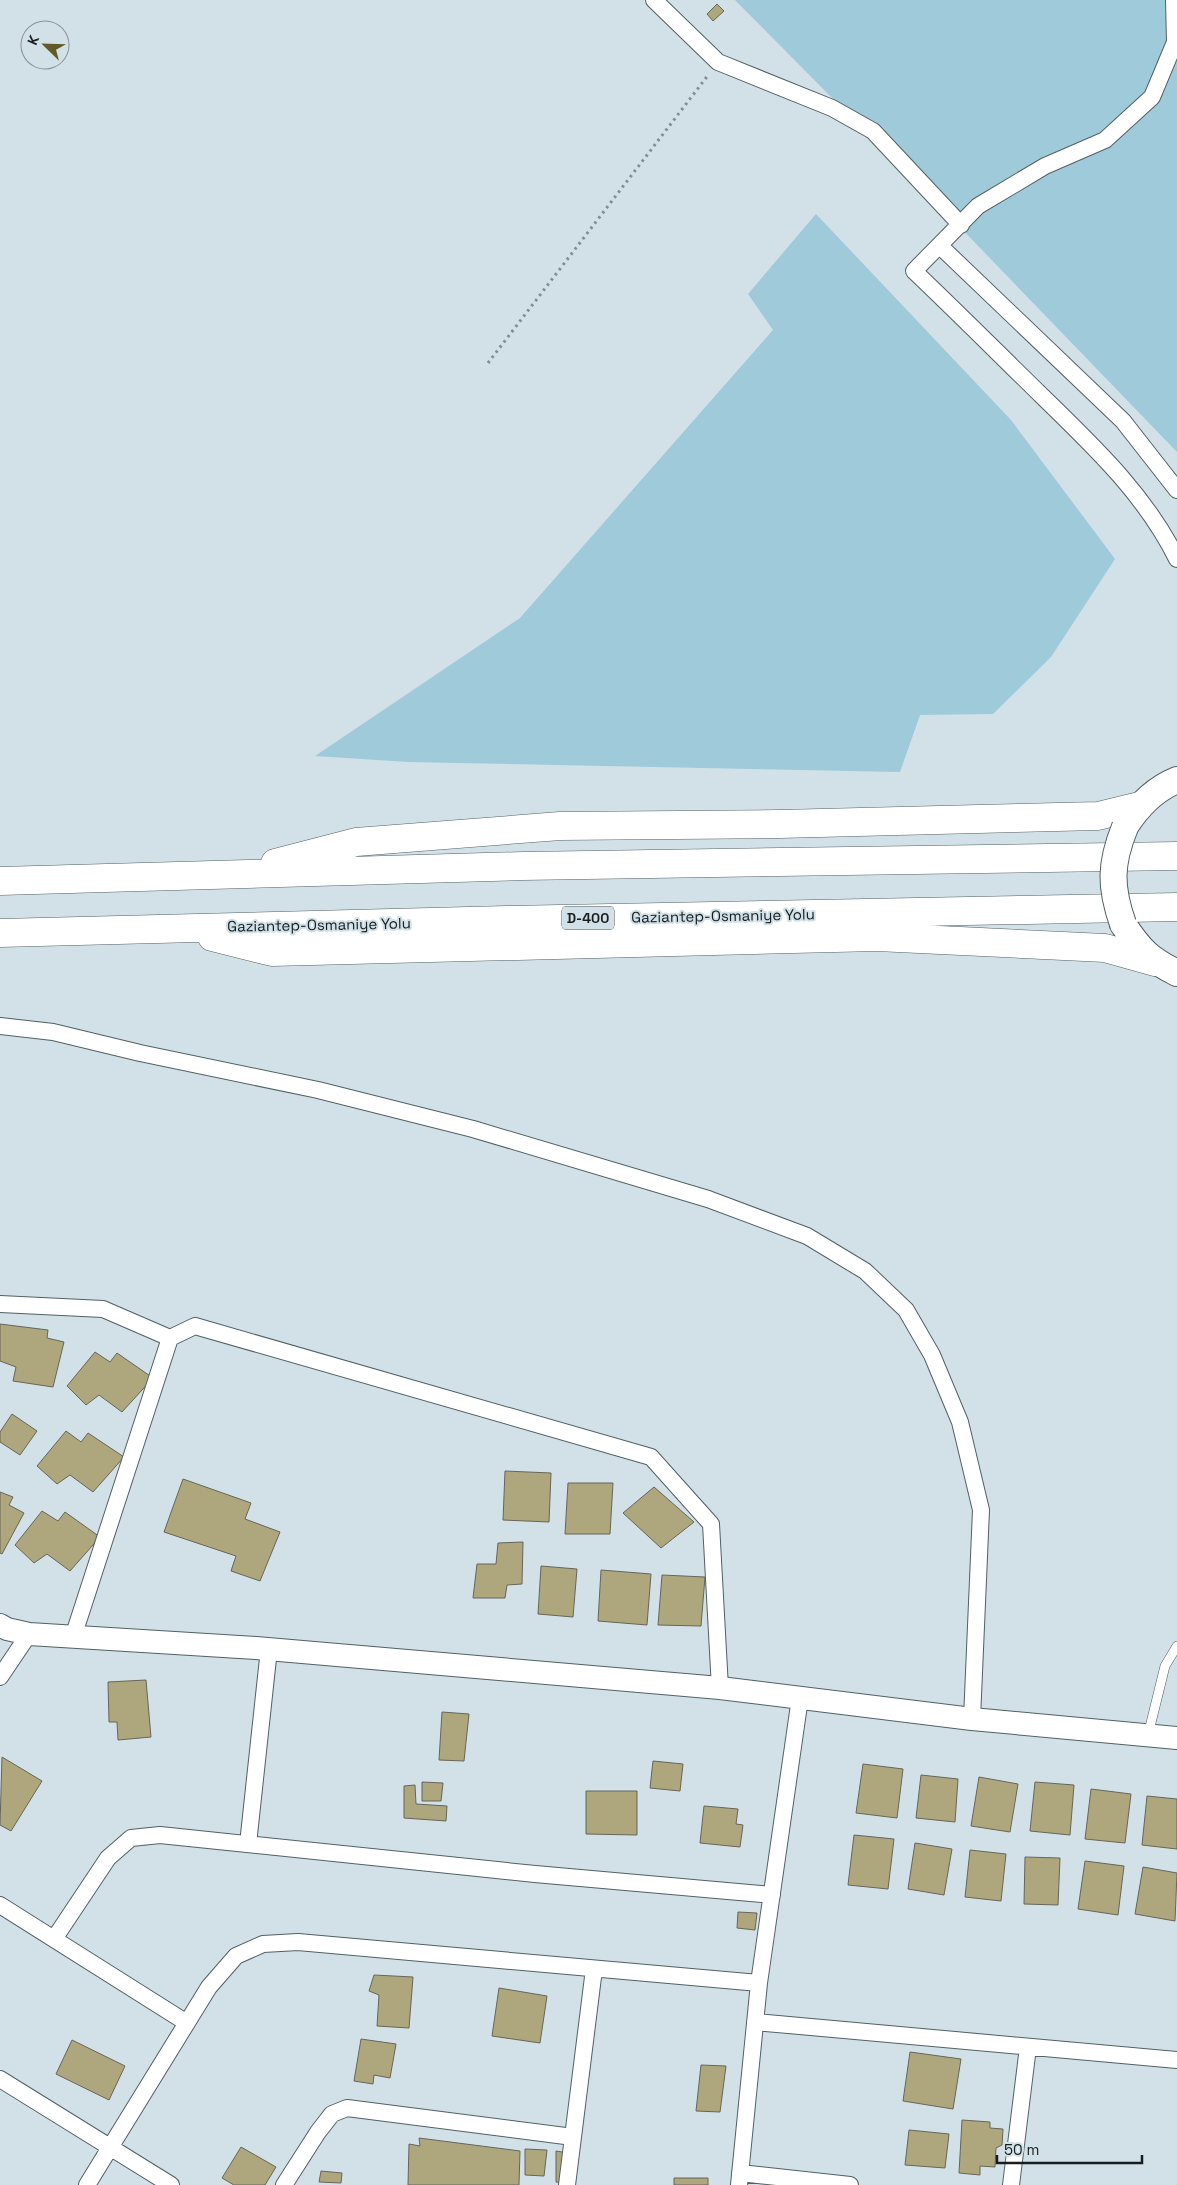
<svg xmlns="http://www.w3.org/2000/svg" width="1177" height="2185" font-family="'Space Grotesk',sans-serif">
	<rect width="100%" height="100%" fill="#d1e1e7"/>
	<path fill="#9ecad9" d="M735,0H1177V452L957,224Z
		M816,214L1011,420L1115,559L1051,657L993,714L920,715L900,772L409,762L315,756L520,618L773,330L748,294Z"/>
	<path fill="#aea77d" stroke="#676559" d="M717,4L724,11L713,21L707,14Z
		M0,1324L48,1330L47,1338L64,1342L53,1387L13,1381L16,1367L0,1361Z
		M95,1352L110,1362L117,1353L153,1378L122,1412L99,1395L86,1405L67,1386Z
		M12,1414L37,1431L20,1455L0,1442V1432Z
		M66,1431L81,1442L88,1433L124,1457L93,1492L70,1475L57,1484L37,1466Z
		M505,1471L551,1473L549,1522L503,1520Z
		M183,1479L251,1503L245,1519L280,1532L260,1581L231,1571L236,1556L164,1532Z
		M568,1483H613L610,1534H565Z
		M654,1487L694,1522L661,1548L623,1513Z
		M0,1492L13,1497L9,1505L24,1513L2,1554L0,1553Z
		M42,1511L58,1521L65,1512L100,1537L70,1571L47,1554L34,1563L15,1545Z
		M523,1542L522,1584L507,1585L505,1598H473L477,1564H496L498,1543Z
		M541,1566L577,1569L573,1617L538,1614Z
		M601,1570L651,1574L647,1625L598,1621Z
		M662,1575L705,1577L701,1626L658,1625Z
		M146,1680L151,1737L118,1740L117,1722H109L108,1682Z
		M442,1712L469,1714L464,1761L439,1760Z
		M2,1757L42,1781L11,1831L0,1825Z
		M653,1761L683,1764L680,1791L650,1788Z
		M863,1764L903,1769L897,1818L856,1813Z
		M921,1775L958,1779L955,1822L916,1818Z
		M979,1777L1018,1784L1010,1832L971,1826Z
		M422,1782L443,1783L441,1801H422Z
		M1035,1782L1074,1785L1070,1835L1030,1831Z
		M415,1785L416,1804L447,1806L446,1821L404,1818V1786Z
		M1091,1789L1131,1794L1125,1843L1085,1839Z
		M586,1791H637V1835L586,1834Z
		M1147,1796L1177,1799V1849L1142,1845Z
		M704,1806L738,1809L736,1824L743,1825L740,1847L700,1843Z
		M854,1835L894,1839L888,1889L848,1885Z
		M915,1843L952,1849L944,1895L908,1889Z
		M970,1850L1006,1854L1001,1901L965,1897Z
		M1025,1857L1060,1858L1058,1905L1024,1904Z
		M1085,1861L1124,1866L1118,1915L1078,1909Z
		M1143,1867L1177,1873L1175,1921L1135,1914Z
		M738,1912L757,1913L755,1930L737,1928Z
		M374,1975L413,1977L409,2028L377,2026L379,1995L369,1991Z
		M499,1988L547,1996L540,2043L492,2036Z
		M361,2039L396,2044L390,2078L374,2075L373,2084L354,2081Z
		M72,2040L125,2066L109,2100L56,2074Z
		M910,2052L961,2059L953,2109L903,2101Z
		M701,2065L726,2066L720,2112L696,2111Z
		M962,2120L990,2122V2128L1003,2129L1002,2145L996,2148L995,2167L980,2166V2175L959,2173Z
		M909,2130L949,2134L945,2168L905,2165Z
		M419,2138L520,2151L519,2185H408L409,2144L420,2146Z
		M241,2147L276,2167L265,2185H234L222,2178Z
		M525,2149L547,2150L544,2176L525,2175Z
		M556,2151L568,2153L565,2183L556,2182Z
		M321,2171L342,2173L341,2183L319,2182Z
		M674,2178H708V2185H674Z"/>
	<g fill="none" stroke-linecap="round" stroke-linejoin="round">
		<defs>
			<path id="lane" d="M1148,1735L1165,1666L1177,1646"/>
			<path id="street" d="M654,0L718,62L832,108L873,131L961,225
				M1174,0L1175,42L1152,97L1105,140L1045,166L978,206L914,271C957,312 999,354 1042,396C1093,446 1145,494 1177,559
				M940,246L1123,421L1177,490
				M0,1026L53,1032L140,1053L318,1090L473,1129L708,1199L807,1236L865,1271L906,1310L932,1355L960,1422L981,1510L972,1719
				M0,1304L103,1309L170,1338L195,1326L651,1457L711,1524L720,1688
				M73,1637L170,1338
				M0,1677L29,1634
				M248,1844L269,1649
				M0,1905L187,2023
				M54,1939L108,1858L131,1838L160,1835L535,1874L772,1895
				M755,2022L1177,2060
				M0,2079L171,2185
				M740,2173L850,2185
				M87,2185L209,1987L236,1956L263,1944L298,1942L759,1983
				M284,2185L318,2132L332,2114L347,2108L573,2137
				M567,2185L594,1969
				M739,2185L759,1983L800,1698
				M1011,2185L1028,2047"/>
			<path id="secondary" d="M0,1625L7,1629L29,1634L256,1648L720,1688L972,1719L1177,1738"/>
			<path id="primary" d="M1126,825C1139,805 1155,789 1177,780
				M1123,924C1140,950 1149,959 1177,973"/>
			<path id="highway" d="M275,863L356,842L560,826L780,824L1098,816L1139,806
				M0,881L523,866L1177,856
				M0,933L507,920L1177,907
				M212,937L272,952L877,937L1105,948L1155,962"/>
		</defs>
		<use href="#lane" stroke="#526065" stroke-width="10"/>
		<use href="#street" stroke="#526065" stroke-width="18"/>
		<use href="#secondary" stroke="#526065" stroke-width="24"/>
		<use href="#primary" stroke="#526065" stroke-width="28"/>
		<use href="#highway" stroke="#526065" stroke-width="29"/>
		<path stroke="#838e93" stroke-width="3" stroke-dasharray="2.5 4" stroke-linecap="butt" d="M488,363L709,74"/>
		<use href="#lane" stroke="#fff" stroke-width="9"/>
		<use href="#street" stroke="#fff" stroke-width="16"/>
		<use href="#secondary" stroke="#fff" stroke-width="22"/>
		<use href="#primary" stroke="#fff" stroke-width="26"/>
		<use href="#highway" stroke="#fff" stroke-width="28"/>
		<defs>
			<path id="primary-bridge" d="M1123,924C1110,887 1110,864 1125,827"/>
		</defs>
		<use href="#primary-bridge" stroke="#526065" stroke-width="28" stroke-linecap="butt"/>
		<use href="#primary-bridge" stroke="#fff" stroke-width="26"/>
	</g>
	<g text-anchor="middle" stroke-width="4" stroke-linejoin="round" paint-order="stroke">
		<rect fill="#d1e1e7" stroke="#50585c" stroke-width="1" x="562" y="906.5" width="52" height="23" rx="4"/>
		<g font-size="14" font-weight="bold" fill="#181e20">
			<text x="588" y="923">D-400</text>
		</g>
		<g font-size="15" fill="#181e20" stroke="#d1e1e7">
			<text transform="translate(723 916) rotate(-1)" y="5">Gaziantep-Osmaniye Yolu</text>
			<text transform="translate(319 925) rotate(-1)" y="5">Gaziantep-Osmaniye Yolu</text>
		</g>
	</g>
	<g transform="translate(45 45) rotate(293)"><circle r="24" fill="#d1e1e7" stroke="#879397"/>
	<path d="M0-4L9 19L0 12L-9 19Z" fill="#635a27"/>
	<text y="-8" font-size="14" font-weight="bold" text-anchor="middle" fill="#181e20">K</text>
	</g>
	<path d="M997 2155v8h145v-8" fill="none" stroke="#181e20" stroke-width="2.5"/>
	<text x="1004" y="2155" font-size="15" fill="#181e20" stroke="#d1e1e7" stroke-width="4" paint-order="stroke">50 m</text>
</svg>
